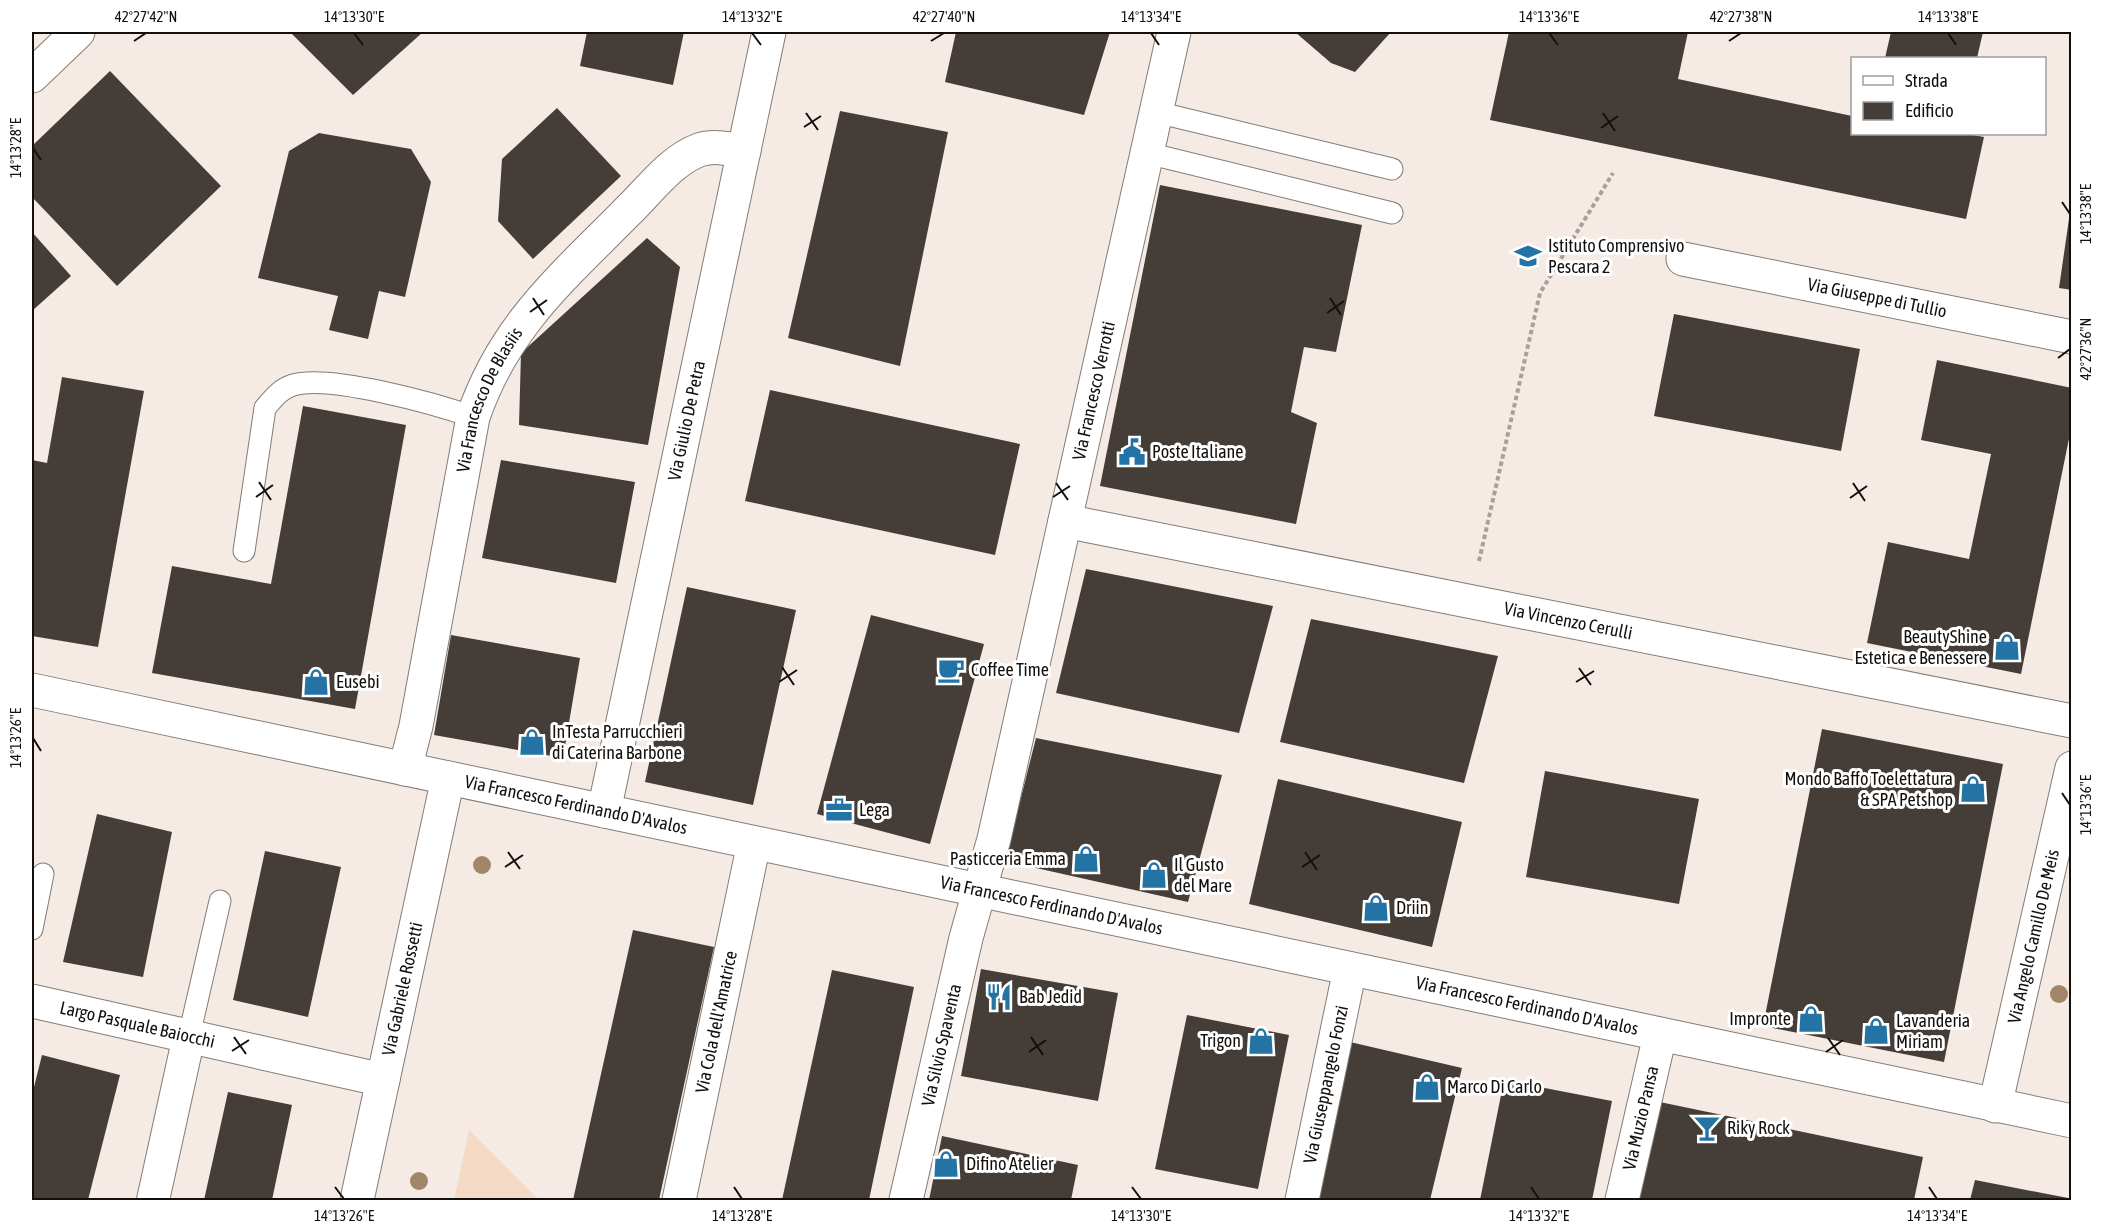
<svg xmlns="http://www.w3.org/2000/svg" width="2103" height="1232" font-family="'Asap Condensed',sans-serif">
	<rect width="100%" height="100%" fill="#f5ebe4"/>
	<path fill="#f5dac5" d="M469,1130L539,1200H454Z"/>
	<path fill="#453e38" d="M290,32H423L353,95Z
		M587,32H684L673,85L580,66Z
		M956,32H1110L1084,115L945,82Z
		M1295,32H1391L1355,72L1331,63Z
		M1509,32H1688L1678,79L1852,116V134H1967L1984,137L1966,219L1490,120Z
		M1891,32H1983L1977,58H1885Z
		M110,71L221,186L117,286L32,197V146Z
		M557,108L621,176L533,259L498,221L502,159Z
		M840,111L948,132L900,366L788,338Z
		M319,133L411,149L431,182L405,297L379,291L368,339L329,330L338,296L258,278L289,151Z
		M1160,185L1362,225L1336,352L1304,347L1291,412L1317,423L1296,524L1100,486Z
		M2070,212L2072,213V290L2059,288Z
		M32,232L71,276L32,311Z
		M647,238L680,267L648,445L519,425L521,353Z
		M1674,314L1860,349L1841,451L1654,416Z
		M1937,360L2072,388V424L2021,674L1867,643L1888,542L1969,559L1991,454L1921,440Z
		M62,377L144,391L98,647L32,636V460L47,463Z
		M770,390L1020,444L995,555L745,501Z
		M303,406L406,425L355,709L152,673L172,566L271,584Z
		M501,460L635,482L616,583L482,558Z
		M1086,569L1273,606L1239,733L1056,693Z
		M687,587L796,610L753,805L645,782Z
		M871,615L984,644L930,844L817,814Z
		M1311,619L1498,656L1464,783L1280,742Z
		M451,635L580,658L563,758L434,735Z
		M1822,729L2003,764L1944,1062L1763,1026Z
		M1036,738L1222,775L1188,902L1005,861Z
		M1545,771L1699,799L1679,904L1526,877Z
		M1278,779L1462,822L1432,947L1249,904Z
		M97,814L172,832L143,977L63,962Z
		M265,851L341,867L308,1017L233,1000Z
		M633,930L714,947L659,1200H573Z
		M981,969L1118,993L1098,1101L961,1076Z
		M832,970L914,987L869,1200H782Z
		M1187,1015L1289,1035L1258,1189L1155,1169Z
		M1350,1042L1462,1068L1430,1200H1313Z
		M42,1055L120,1075L88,1200H32V1095Z
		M1504,1080L1612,1101L1592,1200H1480Z
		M228,1092L292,1105L272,1200H204Z
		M1655,1101L1923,1157L1914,1200H1636Z
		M942,1136L1078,1165L1071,1200H929Z
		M1975,1180L2068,1198V1200H1970Z"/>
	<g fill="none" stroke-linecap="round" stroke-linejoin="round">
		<defs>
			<path id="service" d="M1156,112L1392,169
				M1147,153L1392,213
				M244,551L265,408C273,399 280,389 293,385C329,374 436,404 473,417
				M32,929L43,874
				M189,1036L220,901"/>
			<path id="pedestrian" d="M153,1200L189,1036"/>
			<g id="minor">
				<path id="s1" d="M1683,259L2072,337"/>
				<path id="s2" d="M1065,521L2072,721"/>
				<path id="s3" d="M405,769L416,726L473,417C504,326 562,278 627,212C649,191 670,161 699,150C714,145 730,149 744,151"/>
				<path id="s4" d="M604,811L769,32"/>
				<path id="s5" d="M32,1001L383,1080"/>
				<path id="s6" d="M1995,1106L2072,768"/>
				<path id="s7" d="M357,1200L448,778"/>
				<path id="s8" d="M679,1200L754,843"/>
				<path id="s9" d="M906,1200L966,938L994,839L1174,32"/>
				<path id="s10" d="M1302,1200L1350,969"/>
				<path id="s11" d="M1622,1200L1660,1035"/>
			</g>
			<g id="tertiary">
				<path d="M32,76L78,32"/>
				<path id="s12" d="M32,690L2072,1121"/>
			</g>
		</defs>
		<use href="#service" stroke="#847c75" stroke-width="23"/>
		<use href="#pedestrian" stroke="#847c75" stroke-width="34"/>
		<use href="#minor" stroke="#847c75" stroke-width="35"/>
		<use href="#tertiary" stroke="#847c75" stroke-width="35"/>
		<path stroke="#a8a09b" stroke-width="4" stroke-dasharray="4.5 3" stroke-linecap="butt" d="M1479,561L1540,293L1613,173"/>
		<use href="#service" stroke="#fff" stroke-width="21"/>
		<use href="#pedestrian" stroke="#fff" stroke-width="32"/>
		<use href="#minor" stroke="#fff" stroke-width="33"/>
		<use href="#tertiary" stroke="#fff" stroke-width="33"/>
	</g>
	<g fill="#a28669">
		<circle cx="482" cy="865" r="9"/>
		<circle cx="2059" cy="994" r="9"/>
		<circle cx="419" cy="1181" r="9"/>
	</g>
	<path fill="none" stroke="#120f0c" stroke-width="2" d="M354,33L363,45M752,33L761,45M1151,33L1159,45M1549,33L1558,45M1948,33L1956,45M134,41L146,33M931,41L944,33M1729,41L1741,33M806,113L818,130M1603,113L1615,131M804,127L821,116M1601,128L1618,116M33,148L41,160M2062,202L2070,214M533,298L544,315M1330,298L1341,315M530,312L547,300M1327,313L1344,301M2058,358L2070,349M259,482L271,500M1056,483L1068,500M1853,483L1865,501M256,497L273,485M1053,497L1070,486M1850,498L1867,486M782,667L794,685M1579,668L1591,685M779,682L797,670M1576,682L1594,671M33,738L41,751M2062,793L2070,805M508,852L520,869M1305,852L1317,870M505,867L523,855M1302,867L1320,855M234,1037L246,1054M1031,1037L1043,1055M1828,1038L1840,1055M232,1051L249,1040M1029,1052L1046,1040M1826,1052L1843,1040M335,1187L344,1199M734,1187L742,1199M1132,1187L1141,1199M1531,1187L1539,1199M1929,1187L1937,1199"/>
	<defs>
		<symbol id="school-bare" viewBox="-9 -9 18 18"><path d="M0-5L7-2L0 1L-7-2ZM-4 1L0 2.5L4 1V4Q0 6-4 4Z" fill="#2473a5" stroke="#fff" stroke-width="2.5" paint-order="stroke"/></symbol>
		<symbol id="civic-bare" viewBox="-9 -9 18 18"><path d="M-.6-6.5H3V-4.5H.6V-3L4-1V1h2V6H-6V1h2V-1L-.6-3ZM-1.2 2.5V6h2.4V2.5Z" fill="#2473a5" stroke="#fff" stroke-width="2.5" paint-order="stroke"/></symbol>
		<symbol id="shop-bare" viewBox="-9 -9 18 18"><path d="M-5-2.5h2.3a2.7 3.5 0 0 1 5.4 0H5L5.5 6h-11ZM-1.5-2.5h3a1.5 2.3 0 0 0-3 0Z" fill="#2473a5" stroke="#fff" stroke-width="2.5" paint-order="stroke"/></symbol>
		<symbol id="cafe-bare" viewBox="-9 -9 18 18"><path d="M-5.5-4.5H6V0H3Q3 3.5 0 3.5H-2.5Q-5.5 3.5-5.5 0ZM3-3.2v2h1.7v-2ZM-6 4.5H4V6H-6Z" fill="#2473a5" stroke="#fff" stroke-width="2.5" paint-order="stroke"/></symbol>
		<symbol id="office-bare" viewBox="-9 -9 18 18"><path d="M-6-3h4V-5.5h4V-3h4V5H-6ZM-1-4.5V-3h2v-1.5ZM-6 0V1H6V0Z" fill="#2473a5" stroke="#fff" stroke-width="2.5" paint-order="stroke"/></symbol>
		<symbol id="restaurant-bare" viewBox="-9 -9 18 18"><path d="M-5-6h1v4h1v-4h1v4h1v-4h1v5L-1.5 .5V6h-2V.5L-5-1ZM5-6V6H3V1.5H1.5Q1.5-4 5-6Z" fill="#2473a5" stroke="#fff" stroke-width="2.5" paint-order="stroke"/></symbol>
		<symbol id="bar-bare" viewBox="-9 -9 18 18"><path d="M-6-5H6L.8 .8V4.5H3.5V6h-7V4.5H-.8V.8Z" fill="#2473a5" stroke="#fff" stroke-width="2.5" paint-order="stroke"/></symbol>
	</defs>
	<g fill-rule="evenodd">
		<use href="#school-bare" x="1509" y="237" width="38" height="38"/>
		<use href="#civic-bare" x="1113" y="433" width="38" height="38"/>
		<use href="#shop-bare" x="1988" y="628" width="38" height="38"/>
		<use href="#cafe-bare" x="932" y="651" width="38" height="38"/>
		<use href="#shop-bare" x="297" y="663" width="38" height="38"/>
		<use href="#shop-bare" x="513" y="723" width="38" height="38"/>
		<use href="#shop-bare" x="1954" y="770" width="38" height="38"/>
		<use href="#office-bare" x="820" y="791" width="38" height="38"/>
		<use href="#shop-bare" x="1067" y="840" width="38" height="38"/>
		<use href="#shop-bare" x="1135" y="856" width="38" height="38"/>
		<use href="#shop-bare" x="1357" y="889" width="38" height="38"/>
		<use href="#restaurant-bare" x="980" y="978" width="38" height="38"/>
		<use href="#shop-bare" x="1792" y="1000" width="38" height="38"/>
		<use href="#shop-bare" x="1857" y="1012" width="38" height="38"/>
		<use href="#shop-bare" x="1242" y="1022" width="38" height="38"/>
		<use href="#shop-bare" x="1408" y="1068" width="38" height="38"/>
		<use href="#bar-bare" x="1688" y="1109" width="38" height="38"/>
		<use href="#shop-bare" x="927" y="1145" width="38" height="38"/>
	</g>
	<g text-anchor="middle" stroke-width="6" stroke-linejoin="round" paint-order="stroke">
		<g font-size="18" fill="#120f0c" stroke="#fff" text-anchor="start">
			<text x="1548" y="252">Istituto Comprensivo<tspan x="1548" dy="21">Pescara 2</tspan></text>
			<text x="1152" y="458">Poste Italiane</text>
			<text x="1987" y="643" text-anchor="end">BeautyShine<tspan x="1987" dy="21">Estetica e Benessere</tspan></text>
			<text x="971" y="676">Coffee Time</text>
			<text x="336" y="688">Eusebi</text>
			<text x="552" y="738">InTesta Parrucchieri<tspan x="552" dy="21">di Caterina Barbone</tspan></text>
			<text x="1953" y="785" text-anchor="end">Mondo Baffo Toelettatura<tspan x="1953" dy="21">&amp; SPA Petshop</tspan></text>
			<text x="859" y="816">Lega</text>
			<text x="1066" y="865" text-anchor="end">Pasticceria Emma</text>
			<text x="1174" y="871">Il Gusto<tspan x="1174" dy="21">del Mare</tspan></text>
			<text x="1396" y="914">Driin</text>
			<text x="1019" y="1003">Bab Jedid</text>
			<text x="1791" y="1025" text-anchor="end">Impronte</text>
			<text x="1896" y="1027">Lavanderia<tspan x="1896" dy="21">Miriam</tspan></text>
			<text x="1241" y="1047" text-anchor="end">Trigon</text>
			<text x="1447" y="1093">Marco Di Carlo</text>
			<text x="1727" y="1134">Riky Rock</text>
			<text x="966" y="1170">Difino Atelier</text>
		</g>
		<g font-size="18" fill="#120f0c" stroke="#fff">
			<text dy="6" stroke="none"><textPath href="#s1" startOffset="198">Via Giuseppe di Tullio</textPath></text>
			<text dy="6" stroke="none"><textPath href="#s9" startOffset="831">Via Francesco Verrotti</textPath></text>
			<text dy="6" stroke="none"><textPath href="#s3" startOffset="380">Via Francesco De Blasiis</textPath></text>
			<text dy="6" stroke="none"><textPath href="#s4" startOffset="399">Via Giulio De Petra</textPath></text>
			<text dy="6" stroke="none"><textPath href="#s2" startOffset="513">Via Vincenzo Cerulli</textPath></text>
			<text dy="6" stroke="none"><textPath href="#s12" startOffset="556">Via Francesco Ferdinando D'Avalos</textPath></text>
			<text dy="6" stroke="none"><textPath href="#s12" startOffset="1042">Via Francesco Ferdinando D'Avalos</textPath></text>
			<text dy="6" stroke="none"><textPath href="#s6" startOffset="174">Via Angelo Camillo De Meis</textPath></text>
			<text dy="6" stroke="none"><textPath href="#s7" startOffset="216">Via Gabriele Rossetti</textPath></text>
			<text dy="6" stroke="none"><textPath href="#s12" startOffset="1528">Via Francesco Ferdinando D'Avalos</textPath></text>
			<text dy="6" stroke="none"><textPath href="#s8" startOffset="182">Via Cola dell'Amatrice</textPath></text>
			<text dy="6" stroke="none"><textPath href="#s5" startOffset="108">Largo Pasquale Baiocchi</textPath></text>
			<text dy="6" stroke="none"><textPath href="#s9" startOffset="159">Via Silvio Spaventa</textPath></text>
			<text dy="6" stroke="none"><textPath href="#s10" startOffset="118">Via Giuseppangelo Fonzi</textPath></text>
			<text dy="6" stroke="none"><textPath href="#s11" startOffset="84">Via Muzio Pansa</textPath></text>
		</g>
	</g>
	<rect width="2103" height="1232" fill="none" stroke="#ffffff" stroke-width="66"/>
	<rect x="1851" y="57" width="195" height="78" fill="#ffffff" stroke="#a09f9e" stroke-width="1.5"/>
	<rect x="1863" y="76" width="30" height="9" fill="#ffffff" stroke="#a09f9e" stroke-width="1.5"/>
	<text x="1905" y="87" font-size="18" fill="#120f0c">Strada</text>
	<rect x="1863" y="102" width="30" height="18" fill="#453e38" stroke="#a09f9e" stroke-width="1.5"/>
	<text x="1905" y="117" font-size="18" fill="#120f0c">Edificio</text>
	<rect x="33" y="33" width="2037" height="1166" fill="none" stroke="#120f0c" stroke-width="2"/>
	<g font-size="15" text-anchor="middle" fill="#120f0c">
		<text x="146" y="22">42°27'42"N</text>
		<text x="354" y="22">14°13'30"E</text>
		<text x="752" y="22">14°13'32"E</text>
		<text x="944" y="22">42°27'40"N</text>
		<text x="1151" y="22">14°13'34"E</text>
		<text x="1549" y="22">14°13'36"E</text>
		<text x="1741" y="22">42°27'38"N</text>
		<text x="1948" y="22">14°13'38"E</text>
		<text transform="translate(16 148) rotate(-90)" y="5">14°13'28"E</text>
		<text transform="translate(2086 214) rotate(-90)" y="5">14°13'38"E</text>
		<text transform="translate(2086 349) rotate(-90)" y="5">42°27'36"N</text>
		<text transform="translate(16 738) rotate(-90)" y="5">14°13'26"E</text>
		<text transform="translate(2086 805) rotate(-90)" y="5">14°13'36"E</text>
		<text x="344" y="1221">14°13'26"E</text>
		<text x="742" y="1221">14°13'28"E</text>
		<text x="1141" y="1221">14°13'30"E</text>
		<text x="1539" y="1221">14°13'32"E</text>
		<text x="1937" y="1221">14°13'34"E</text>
	</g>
</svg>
